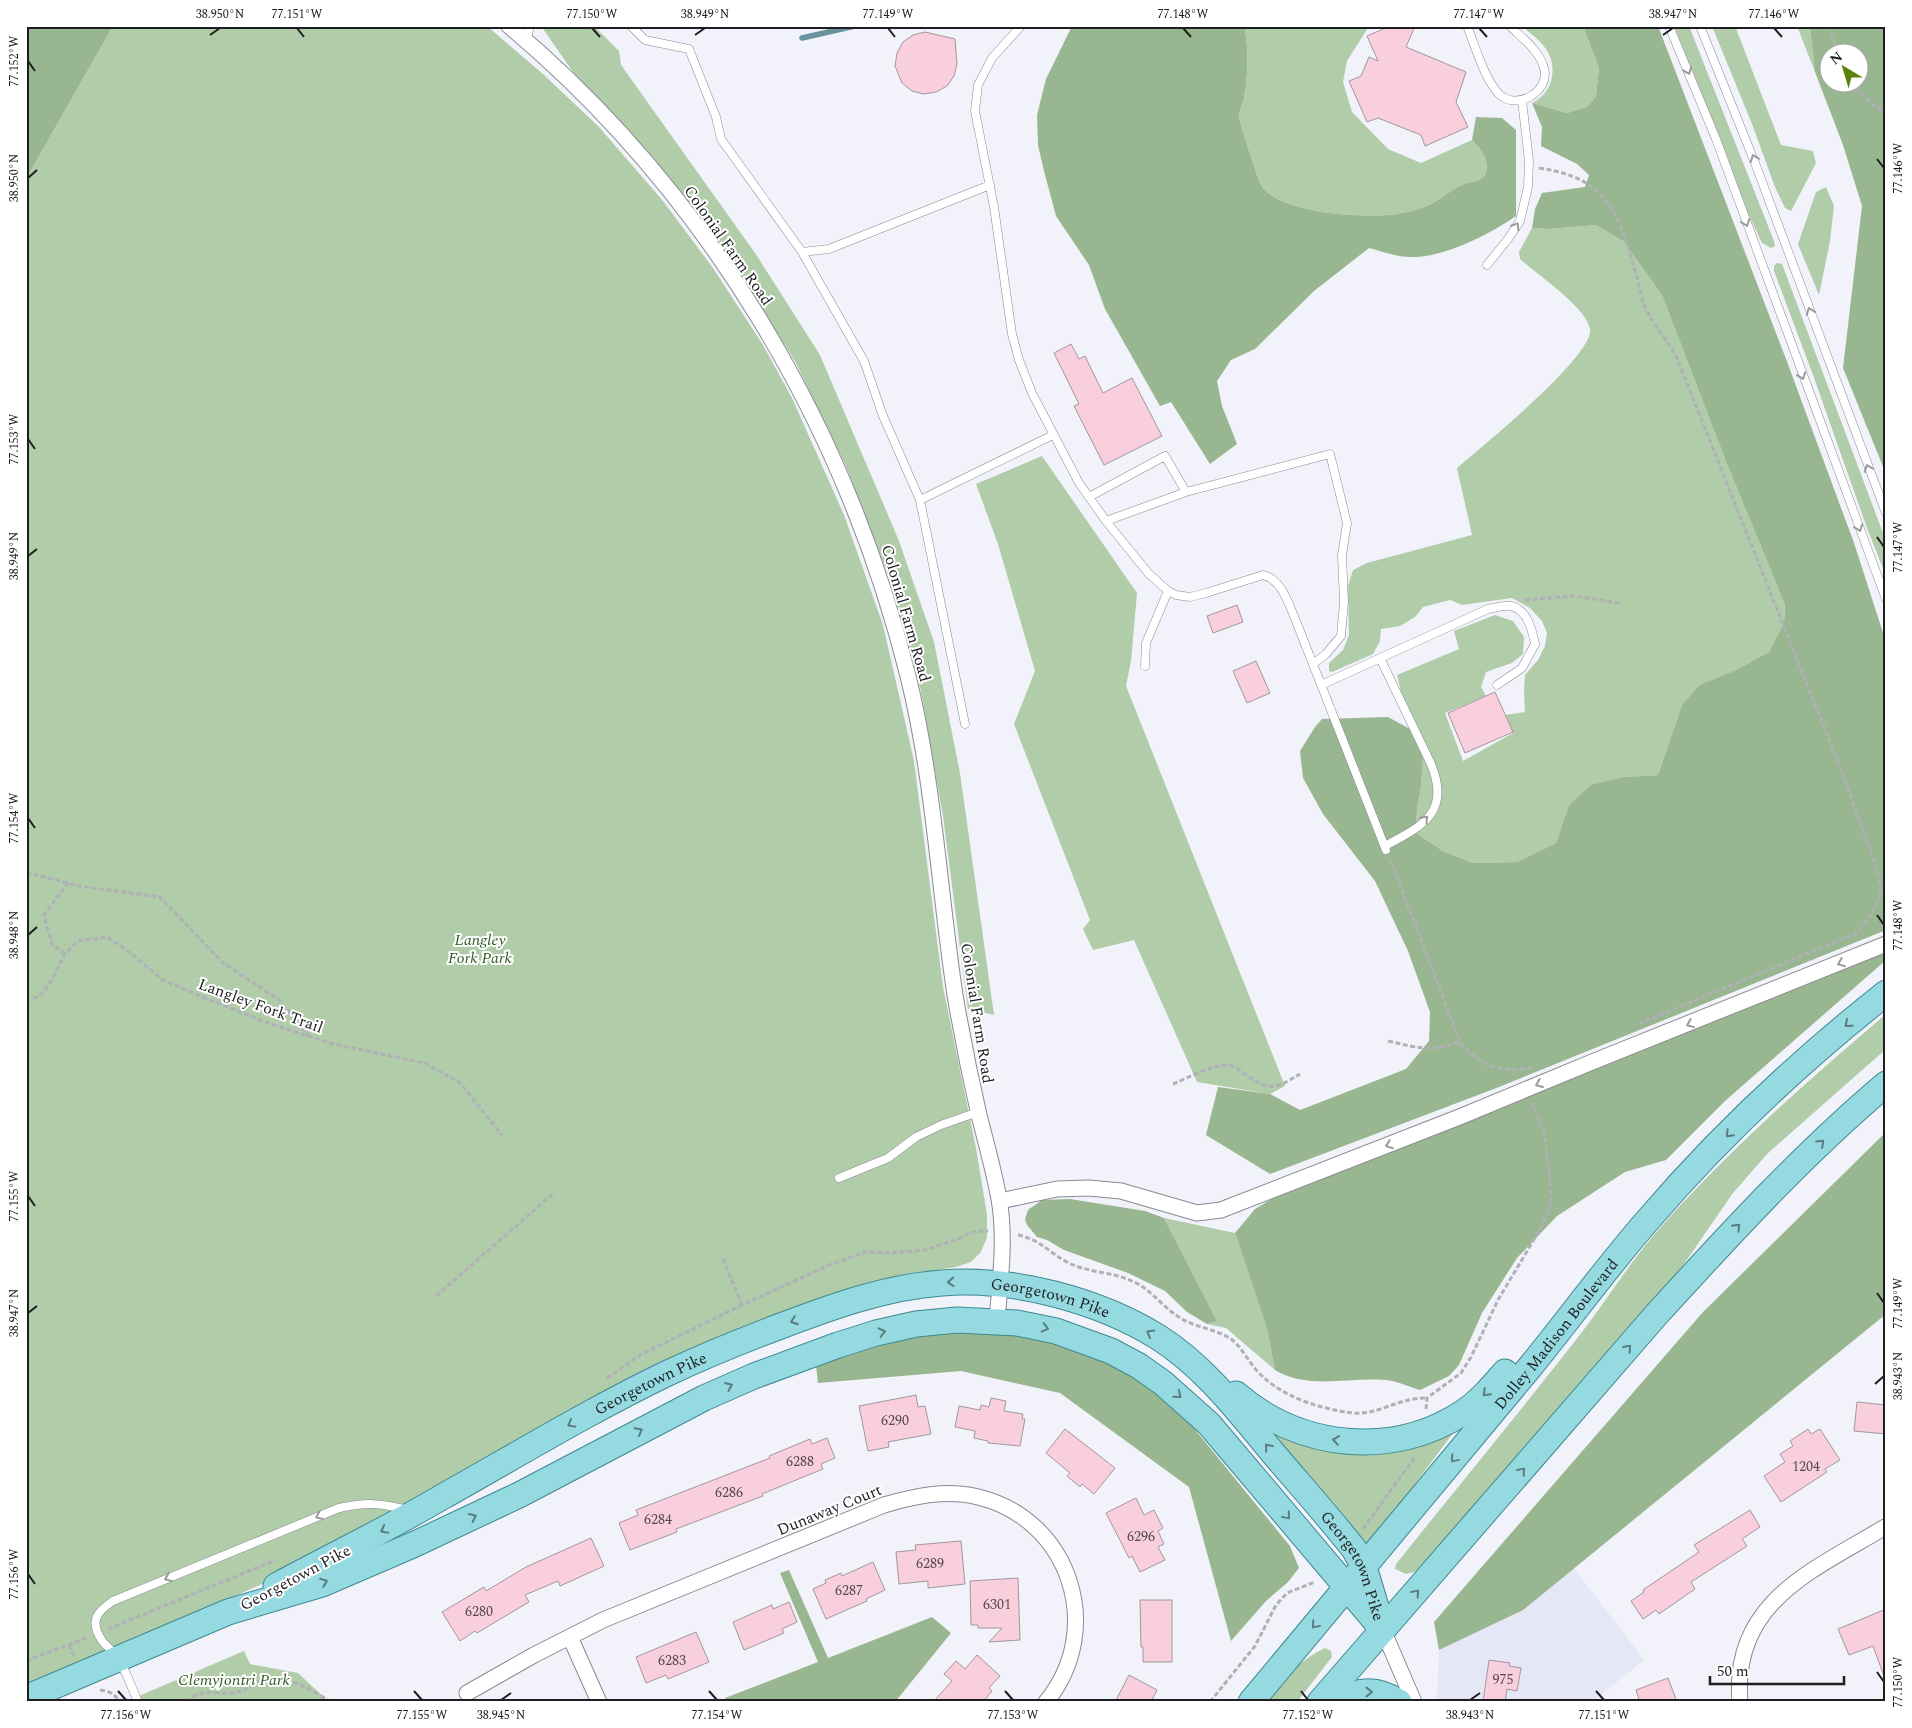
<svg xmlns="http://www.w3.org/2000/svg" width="1912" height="1728" font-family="Spectral,serif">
	<rect width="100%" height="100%" fill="#f1f2fa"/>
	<path fill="#e6e7f6" d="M1561,1551L1644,1660L1592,1702H1437L1439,1650Z"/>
	<path fill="#b1cca8" d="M113,26H487L544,75L599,127L663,201L713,268L763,345L792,398L844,515L883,625L914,761L943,987L976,1148L987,1215V1237L981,1252L971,1262L956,1267L937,1270L857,1291L308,1564L26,1687V179Z
		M541,26H594L619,51L621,65L755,253L820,355L899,541L934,642L960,773L994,1015L968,1009L943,816L921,691L890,580L846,466L795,361L727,256L659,165L573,72Z
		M1244,26H1369L1347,61L1343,82L1352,112L1388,149L1421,163L1472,140C1480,148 1490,160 1486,173C1483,182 1471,181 1464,184C1454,188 1446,195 1438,200C1427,207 1414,211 1402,213C1373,220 1277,214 1261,185C1258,179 1239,121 1239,116C1239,110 1243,104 1244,98C1248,78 1249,45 1244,26Z
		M1522,26H1583L1599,68L1596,96L1587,107L1567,113L1532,103C1552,94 1559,68 1546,49C1540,40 1530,33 1522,26Z
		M1674,26H1689L1774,241L1775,246L1771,248L1762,243L1745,207L1715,127Z
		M1712,26H1735L1781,145L1813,151L1816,163L1791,211L1785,208L1775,187L1752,124Z
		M1797,26H1810L1815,72Z
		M1826,187L1834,206L1830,241L1819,295L1798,244L1816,192Z
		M1596,225L1623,241L1662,295L1725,459L1785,605L1784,623L1769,652L1682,705L1658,775L1625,777L1569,805L1556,843L1517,862L1473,863L1443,851L1416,833L1417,808L1421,787L1424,744L1410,729L1397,675L1459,649L1454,631L1495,615L1513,621L1524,637L1523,654L1512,663L1486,672L1481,687L1486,696L1445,713L1463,761L1513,733L1505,715L1525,712L1524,691L1525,675L1538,660L1545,646L1547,633L1542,621L1530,608L1512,598L1462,605L1450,600L1423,607L1415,617L1400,626L1381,629L1380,641L1373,654L1332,672L1329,671V663L1343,650L1349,635L1348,586L1353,570L1367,563L1472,535L1457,468C1480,448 1595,355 1590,329C1587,308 1537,274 1520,259L1519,252L1532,228L1549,229Z
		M1777,263L1782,264L1886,541V576L1867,528L1813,375L1774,271V266Z
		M1042,456L1137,593L1131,661L1126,686L1285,1086L1270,1094L1197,1082L1134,940L1093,950L1083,929L1090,920L1014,724L1035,671L998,544L976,484Z
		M1886,1014V1049L1767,1154L1733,1193L1666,1290L1431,1561L1414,1572L1406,1574L1395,1569L1396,1564C1457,1488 1519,1413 1579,1336C1604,1304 1626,1268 1653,1236C1723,1155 1804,1084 1886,1014Z
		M1164,1218L1235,1233L1267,1329L1275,1370L1226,1328L1207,1324L1217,1321Z
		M1246,1411L1415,1445L1454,1432L1363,1553Z
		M1325,1648L1331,1651L1332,1657L1297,1702H1266C1282,1681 1300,1659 1325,1648Z
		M244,1651L250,1664L298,1673L329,1702H125Z"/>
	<path fill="#98b68f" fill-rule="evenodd" d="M26,26H113L26,179Z
		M1072,26H1244C1249,46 1248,77 1244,98C1243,104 1239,110 1239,116C1239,121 1258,179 1261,185C1277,214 1373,220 1402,213C1414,211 1427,207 1438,200C1446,195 1454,188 1464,184C1471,181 1483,182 1486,173C1490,160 1480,148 1472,140L1476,117L1502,118L1516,130V216C1490,234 1447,256 1415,257C1400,258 1383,252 1369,248L1314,291L1255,349L1231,360L1217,381L1222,406L1237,444L1210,464L1171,402L1160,406L1105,309L1089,265L1056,216L1044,171L1038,145L1037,115L1046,79Z
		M1583,26H1658L1786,359L1854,543L1886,642V930L1499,1087L1270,1174L1206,1135L1218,1087L1270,1094L1300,1110L1406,1069L1429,1041L1430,1012L1408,951L1375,881L1323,814L1303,778L1300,751L1315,727L1322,719L1388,717L1410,729L1424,744L1421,787L1417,808L1416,833L1443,851L1473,863L1517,862L1556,843L1569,805L1591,785L1625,777L1658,775L1682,705L1700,685L1737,670L1769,652L1784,623L1785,605L1725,459L1662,295L1623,241L1596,225L1549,229L1532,228L1535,209L1542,193L1585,187L1589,175L1577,164L1541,146L1542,127L1532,103L1567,113L1587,107L1596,96L1599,68Z
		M1810,26H1886V474L1843,368L1862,206L1843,145L1815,72ZM1860,52V82H1830V52Z
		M1886,951V960L1725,1101L1666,1160L1625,1172L1557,1216L1517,1258L1482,1313L1459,1365L1449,1376L1420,1390C1409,1387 1397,1381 1386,1380C1348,1377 1309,1390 1275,1370L1267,1329L1235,1233L1255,1209L1290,1188Z
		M1886,1132V1314L1523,1610L1439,1650L1434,1622L1703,1312Z
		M1070,1199L1145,1211L1164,1218L1217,1321L1207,1324L1187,1312L1165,1291L1128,1273L1064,1250L1047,1240L1037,1237L1027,1225L1025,1219L1028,1210L1042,1200Z
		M974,1328L1035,1337L1099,1356L1149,1388L1193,1427L1290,1546L1299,1568L1288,1582L1266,1601L1231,1641L1189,1487L1060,1393L961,1371L818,1383L816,1366L832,1357L903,1336Z
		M789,1570L828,1658L932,1617L951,1633L895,1702H726L725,1698L818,1662L780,1573Z"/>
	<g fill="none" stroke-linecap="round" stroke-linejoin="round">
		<path stroke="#6a949d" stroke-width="5.5" d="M802,38L855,26"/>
	</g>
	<path fill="#f9cedd" stroke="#a1989b" d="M1390,26H1415L1406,47L1466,72L1456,102L1468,127L1425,146L1421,135L1378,118L1367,122L1349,81L1361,76L1369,57L1378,61L1367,36Z
		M925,32L955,39L957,64L954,76L947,86L936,92L924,94L912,91L902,83L895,66L897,53L903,42L913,35Z
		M1071,344L1079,359L1085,356L1103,393L1132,378L1162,436L1104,465L1074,406L1079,404L1054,353Z
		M1237,605L1243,622L1213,633L1207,616Z
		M1256,661L1270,693L1247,703L1233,671Z
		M1495,692L1513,732L1465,753L1448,713Z
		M916,1395L918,1407L925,1406L931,1434L888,1442L889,1447L868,1451L859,1406Z
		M991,1398L1006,1401L1004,1411L1023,1414L1022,1419H1025L1020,1446L988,1443V1441L974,1438L975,1431L955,1427L959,1406L980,1410L981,1405L989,1407Z
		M1857,1402L1886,1405V1434L1854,1431Z
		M1065,1429L1115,1468L1094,1494L1082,1484L1080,1487L1067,1476L1070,1473L1046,1453Z
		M1808,1429L1811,1434L1820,1429L1840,1460L1825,1469L1827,1472L1781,1502L1764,1476L1785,1462L1780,1454L1793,1446L1790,1441Z
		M827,1438L835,1458L821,1464L823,1469L762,1494L763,1496L676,1529L677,1532L630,1550L619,1523L638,1515L636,1510L770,1458L769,1456L810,1439L812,1444Z
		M1136,1498L1144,1515L1154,1510L1163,1528L1158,1531L1164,1544L1158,1547L1165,1560L1140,1572L1132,1556L1129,1558L1106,1513Z
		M1750,1510L1760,1527L1742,1539L1747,1546L1691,1582L1695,1589L1659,1614L1656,1610L1643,1619L1631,1601L1644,1592L1643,1590L1699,1552L1694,1545Z
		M591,1538L604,1566L560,1586L558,1581L525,1595L529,1602L477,1633L475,1631L460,1641L442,1612L484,1587L486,1591L526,1567Z
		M961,1541L965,1584L928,1588V1581L899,1584L896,1552L916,1550L915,1545Z
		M873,1562L885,1590L866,1599L867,1601L826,1619L813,1589L826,1583L825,1580L841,1573L842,1576Z
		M1018,1578L1020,1640L989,1642L1002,1628H978V1625H971L970,1581Z
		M1140,1600H1172V1662H1143V1647H1141Z
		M789,1602L797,1622L782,1629L784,1633L744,1650L733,1622L772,1605L773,1609Z
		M1886,1609V1675L1884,1676L1873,1646L1849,1655L1838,1629Z
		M696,1632L709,1662L668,1679L666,1675L646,1683L636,1657Z
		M977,1655L1000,1676L989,1688L992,1691L983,1702H933L952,1681L944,1674L956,1661L965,1669Z
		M1489,1660L1510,1663L1509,1666L1521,1668L1517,1691L1507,1689L1505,1702H1483Z
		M1129,1675L1157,1690L1151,1702H1115Z
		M1668,1678L1677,1702H1640L1636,1690Z"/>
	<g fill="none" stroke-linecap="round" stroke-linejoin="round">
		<defs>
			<path id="service" d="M631,26L645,40L689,49L716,117L721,139L802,252L829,249L990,185
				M1021,26L992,58L978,85L975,111L994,207L1012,334L1019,360L1032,393L1079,483L1106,521L1149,574L1168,591L1176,595L1190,597L1206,593L1263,575C1282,579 1289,605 1296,621L1386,850
				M1467,26C1476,48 1483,75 1498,93C1515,112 1551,92 1544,68C1539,50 1522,38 1510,26
				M1669,26L1716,139L1886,599
				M1700,26L1755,163L1886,513
				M526,41L530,26
				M802,252L864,361L883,416L920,500L965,724
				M1487,265L1508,239L1520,221L1528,187L1529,161L1522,100
				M1089,497L1165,456L1186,492L1330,454L1347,523L1342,555L1344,602L1341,636L1326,654L1313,664
				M920,500L1053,435
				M1106,521L1186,492
				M1380,658L1431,764C1451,812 1423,826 1385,846
				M1145,666L1146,643L1168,591
				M1321,685L1488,609C1494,608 1505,605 1511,606C1528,610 1532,630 1535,644L1522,668L1497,685
				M839,1178L888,1158L916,1137L941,1125L978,1112
				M138,1702C132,1688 126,1672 119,1659C114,1651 105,1646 101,1639C89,1620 98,1611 113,1601L339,1508C367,1502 380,1503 408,1510"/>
			<path id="minor" d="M509,26C708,193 845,424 908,676C934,781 939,889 955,995C962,1036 970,1076 979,1115C986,1143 994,1171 999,1199C1006,1239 1000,1281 997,1321
				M1000,1201L1057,1189L1089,1188L1121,1191L1197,1213L1221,1210L1462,1116L1592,1062L1886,944
				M1383,1630L1414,1702
				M570,1637L599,1702
				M467,1693L534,1655L603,1620L884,1505C915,1496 946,1489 978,1497C1070,1519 1106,1629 1046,1702
				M1740,1702C1731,1602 1814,1570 1885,1527"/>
			<g id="primary">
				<path d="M1236,1394C1300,1449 1393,1459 1464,1412C1480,1401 1492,1387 1505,1372"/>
				<path id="s1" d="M276,1586C331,1556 388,1529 442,1497C517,1455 591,1410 668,1373C704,1356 741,1341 778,1327C831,1307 885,1287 942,1283C1012,1277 1098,1300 1158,1337C1204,1366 1238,1411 1273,1453C1300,1485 1328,1516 1354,1549L1364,1567L1380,1620"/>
				<path d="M26,1698L228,1612L322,1584L415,1544L519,1495L704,1398L754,1376L838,1345L876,1333L916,1324L957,1320L1017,1323L1056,1331L1111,1351L1139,1366L1163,1383L1209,1424L1383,1630"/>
				<path id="s2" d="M1251,1702C1344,1590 1437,1479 1530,1367C1570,1318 1606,1268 1647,1221C1718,1138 1800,1061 1886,993"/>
				<path d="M1320,1702L1656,1315C1729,1235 1803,1154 1886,1084"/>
				<path d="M1339,1702C1359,1688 1379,1689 1399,1702"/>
			</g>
		</defs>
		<use href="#service" stroke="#8a8a92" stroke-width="9"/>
		<use href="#minor" stroke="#8a8a92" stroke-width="17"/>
		<use href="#primary" stroke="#3e8890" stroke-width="27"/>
		<path stroke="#b0b1b7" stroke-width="3" stroke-dasharray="5 2.5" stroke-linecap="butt" d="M1828,26L1838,52
			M1850,82L1871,103L1886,113
			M1539,168C1609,178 1619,214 1636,274C1639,285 1641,297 1645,307C1653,325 1667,339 1676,356L1844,777L1877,870L1881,890L1873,913L1857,933L1640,1023
			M1525,600L1575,596L1620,603
			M1391,861L1460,1042C1482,1068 1499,1072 1533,1068
			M26,872L79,886L160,897L223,963L278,999L309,1036
			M65,954L52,944L44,915L68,883
			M26,1001L40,996L50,983L65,954L78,941L107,937L129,952L163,980L198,995L268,1023L333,1044L425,1063L460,1083L502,1135
			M1388,1041C1419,1048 1429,1052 1460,1042
			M1173,1084C1188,1078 1212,1064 1228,1065C1234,1066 1240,1070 1245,1074C1270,1092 1275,1089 1300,1074
			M1018,1235C1042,1240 1051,1255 1071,1264C1091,1273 1114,1272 1134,1282C1152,1290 1164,1309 1182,1319C1196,1327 1213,1329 1228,1337C1242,1345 1248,1363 1260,1374C1284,1398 1321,1409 1353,1413C1372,1415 1388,1405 1405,1401C1412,1399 1420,1398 1427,1398
			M723,1259L742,1305
			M436,1296L555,1192
			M607,1378L640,1355L742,1305L829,1265L866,1252L891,1253L925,1250L961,1238L970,1232L988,1231
			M1426,1409L1427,1398L1461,1373L1471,1357L1498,1300L1542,1226L1551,1204L1550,1181L1545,1135L1532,1103
			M1363,1529L1415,1457
			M108,1629L276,1560
			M69,1645L74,1656
			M26,1661L86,1638
			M100,1690C109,1691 115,1694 120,1702
			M187,1702C202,1685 220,1697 238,1692C247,1690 254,1683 263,1680C286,1673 313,1691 331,1702
			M1210,1702L1255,1646L1276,1605L1287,1593L1315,1582"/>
		<use href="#service" stroke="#fff" stroke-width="8"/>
		<use href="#minor" stroke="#fff" stroke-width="15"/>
		<use href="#primary" stroke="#95dae0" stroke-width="25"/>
	</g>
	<defs><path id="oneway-chevron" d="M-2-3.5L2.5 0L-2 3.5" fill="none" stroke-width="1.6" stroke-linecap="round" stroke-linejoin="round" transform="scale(1.25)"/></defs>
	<g stroke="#9a9a9b">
		<use href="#oneway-chevron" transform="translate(1688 71) rotate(68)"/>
		<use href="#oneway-chevron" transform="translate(1754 158) rotate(-111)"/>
		<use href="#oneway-chevron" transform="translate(1746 223) rotate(70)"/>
		<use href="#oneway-chevron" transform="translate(1516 226) rotate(-59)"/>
		<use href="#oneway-chevron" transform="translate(1810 311) rotate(-110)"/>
		<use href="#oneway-chevron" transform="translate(1802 376) rotate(70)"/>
		<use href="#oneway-chevron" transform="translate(1868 468) rotate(-111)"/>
		<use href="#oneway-chevron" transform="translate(1859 528) rotate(70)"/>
		<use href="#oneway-chevron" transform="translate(1425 819) rotate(-46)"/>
		<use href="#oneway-chevron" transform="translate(1841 963) rotate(158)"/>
		<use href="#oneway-chevron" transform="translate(1690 1024) rotate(158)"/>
		<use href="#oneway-chevron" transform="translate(1539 1084) rotate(157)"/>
		<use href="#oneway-chevron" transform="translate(1389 1145) rotate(159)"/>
		<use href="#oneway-chevron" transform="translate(319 1516) rotate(158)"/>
		<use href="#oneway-chevron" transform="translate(168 1578) rotate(158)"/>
	</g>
	<g stroke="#5a7c80">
		<use href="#oneway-chevron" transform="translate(1848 1024) rotate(139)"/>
		<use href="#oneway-chevron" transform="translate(1729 1134) rotate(135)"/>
		<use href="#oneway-chevron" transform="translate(1821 1143) rotate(-43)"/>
		<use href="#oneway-chevron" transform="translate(1737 1227) rotate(-46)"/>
		<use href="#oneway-chevron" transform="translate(951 1282) rotate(178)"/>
		<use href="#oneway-chevron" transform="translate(794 1321) rotate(160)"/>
		<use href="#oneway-chevron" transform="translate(1045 1328) rotate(15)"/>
		<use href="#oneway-chevron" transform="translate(882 1332) rotate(-14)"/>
		<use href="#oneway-chevron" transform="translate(1150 1333) rotate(-150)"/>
		<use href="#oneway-chevron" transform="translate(1628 1348) rotate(-49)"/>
		<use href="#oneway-chevron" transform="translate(729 1386) rotate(-23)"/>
		<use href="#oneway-chevron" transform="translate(1486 1393) rotate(135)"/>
		<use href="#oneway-chevron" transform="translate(1178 1395) rotate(40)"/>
		<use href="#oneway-chevron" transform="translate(571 1424) rotate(151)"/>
		<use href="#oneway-chevron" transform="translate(639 1431) rotate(-28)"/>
		<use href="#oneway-chevron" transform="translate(1336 1440) rotate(-172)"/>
		<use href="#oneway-chevron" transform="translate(1268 1447) rotate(-130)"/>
		<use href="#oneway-chevron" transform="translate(1454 1459) rotate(130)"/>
		<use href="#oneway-chevron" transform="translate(1522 1471) rotate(-49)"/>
		<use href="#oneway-chevron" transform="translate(1287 1516) rotate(50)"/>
		<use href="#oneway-chevron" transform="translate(473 1517) rotate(-25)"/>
		<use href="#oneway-chevron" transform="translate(384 1530) rotate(152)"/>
		<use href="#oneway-chevron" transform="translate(324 1582) rotate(-21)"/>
		<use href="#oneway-chevron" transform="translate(1416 1593) rotate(-49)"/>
		<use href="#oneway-chevron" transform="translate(1315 1625) rotate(130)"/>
		<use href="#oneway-chevron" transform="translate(1369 1692)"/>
	</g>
	<path fill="none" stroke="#1e1e21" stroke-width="2" d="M297,28L304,37M592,28L600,37M888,28L895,37M1183,28L1191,37M1479,28L1487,37M1774,28L1782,37M210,35L220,28M695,35L705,28M1663,35L1673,28M28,61L35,71M1877,159L1884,168M28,178L37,170M28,439L35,449M1877,537L1884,547M28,556L37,549M28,818L35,828M1877,915L1884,925M28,935L37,927M28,1196L35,1206M1877,1293L1884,1303M28,1313L37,1306M1875,1384L1884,1376M28,1574L35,1584M1877,1672L1884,1682M118,1691L126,1700M414,1691L422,1700M709,1691L717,1700M1005,1691L1013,1700M1301,1691L1308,1700M1596,1691L1604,1700M501,1700L511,1693M1470,1700L1480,1693"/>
	<g text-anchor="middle" stroke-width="4" stroke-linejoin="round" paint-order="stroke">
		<g font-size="14" fill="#554a50">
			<text x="895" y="1425">6290</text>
			<text x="800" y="1466">6288</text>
			<text x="1806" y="1471">1204</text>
			<text x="729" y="1497">6286</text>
			<text x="658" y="1524">6284</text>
			<text x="1141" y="1541">6296</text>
			<text x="930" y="1568">6289</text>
			<text x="849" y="1595">6287</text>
			<text x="997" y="1609">6301</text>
			<text x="479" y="1616">6280</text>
			<text x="672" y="1665">6283</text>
			<text x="1503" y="1684">975</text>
		</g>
		<g font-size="16" fill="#1e1e21" stroke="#fff">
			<text transform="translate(729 245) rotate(55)" y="6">Colonial Farm Road</text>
			<text transform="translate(907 613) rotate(74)" y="6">Colonial Farm Road</text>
			<text transform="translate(261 1005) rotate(20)" y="6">Langley Fork Trail</text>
			<text transform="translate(978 1013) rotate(81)" y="6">Colonial Farm Road</text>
			<text dy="6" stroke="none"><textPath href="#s1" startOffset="846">Georgetown Pike</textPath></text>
			<text dy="6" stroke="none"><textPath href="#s2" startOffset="478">Dolley Madison Boulevard</textPath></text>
			<text dy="6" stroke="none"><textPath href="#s1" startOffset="426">Georgetown Pike</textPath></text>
			<text transform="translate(829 1509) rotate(-22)" y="6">Dunaway Court</text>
			<text dy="6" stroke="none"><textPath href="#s1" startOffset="1266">Georgetown Pike</textPath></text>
			<text transform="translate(295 1577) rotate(-28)" y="6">Georgetown Pike</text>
		</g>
		<g font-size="16" font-style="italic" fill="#335c26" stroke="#fff">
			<text x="480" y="945">Langley<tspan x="480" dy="18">Fork Park</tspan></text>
			<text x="234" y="1685">Clemyjontri Park</text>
		</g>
	</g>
	<rect width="1912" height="1728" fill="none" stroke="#ffffff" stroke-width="55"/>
	<g transform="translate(1844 68) rotate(322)"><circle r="24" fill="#ffffff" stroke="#a5a5a6"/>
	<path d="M0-4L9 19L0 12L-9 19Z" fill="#5a830b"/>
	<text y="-8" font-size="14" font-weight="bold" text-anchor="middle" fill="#1e1e21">N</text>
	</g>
	<path d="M1710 1676v8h134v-8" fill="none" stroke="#1e1e21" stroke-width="2.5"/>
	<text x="1717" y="1676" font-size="15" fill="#1e1e21" stroke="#ffffff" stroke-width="4" paint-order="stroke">50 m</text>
	<rect x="28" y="28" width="1856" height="1672" fill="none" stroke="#1e1e21" stroke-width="2"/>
	<g font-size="12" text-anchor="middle" fill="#1e1e21">
		<text x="220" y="18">38.950°N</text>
		<text x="297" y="18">77.151°W</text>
		<text x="592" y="18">77.150°W</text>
		<text x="705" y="18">38.949°N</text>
		<text x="888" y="18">77.149°W</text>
		<text x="1183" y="18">77.148°W</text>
		<text x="1479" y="18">77.147°W</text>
		<text x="1673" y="18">38.947°N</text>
		<text x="1774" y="18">77.146°W</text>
		<text transform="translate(14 61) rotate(-90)" y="4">77.152°W</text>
		<text transform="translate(1898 168) rotate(-90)" y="4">77.146°W</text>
		<text transform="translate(14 178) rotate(-90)" y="4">38.950°N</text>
		<text transform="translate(14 439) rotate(-90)" y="4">77.153°W</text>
		<text transform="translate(1898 547) rotate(-90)" y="4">77.147°W</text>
		<text transform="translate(14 556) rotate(-90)" y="4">38.949°N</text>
		<text transform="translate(14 818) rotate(-90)" y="4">77.154°W</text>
		<text transform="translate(1898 925) rotate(-90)" y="4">77.148°W</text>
		<text transform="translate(14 935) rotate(-90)" y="4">38.948°N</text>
		<text transform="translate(14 1196) rotate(-90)" y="4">77.155°W</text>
		<text transform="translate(1898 1303) rotate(-90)" y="4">77.149°W</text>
		<text transform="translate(14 1313) rotate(-90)" y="4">38.947°N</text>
		<text transform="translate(1898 1376) rotate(-90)" y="4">38.943°N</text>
		<text transform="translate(14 1574) rotate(-90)" y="4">77.156°W</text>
		<text transform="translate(1898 1682) rotate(-90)" y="4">77.150°W</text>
		<text x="126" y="1719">77.156°W</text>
		<text x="422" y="1719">77.155°W</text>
		<text x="501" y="1719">38.945°N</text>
		<text x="717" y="1719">77.154°W</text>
		<text x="1013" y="1719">77.153°W</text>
		<text x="1308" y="1719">77.152°W</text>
		<text x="1470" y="1719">38.943°N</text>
		<text x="1604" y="1719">77.151°W</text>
	</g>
</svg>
